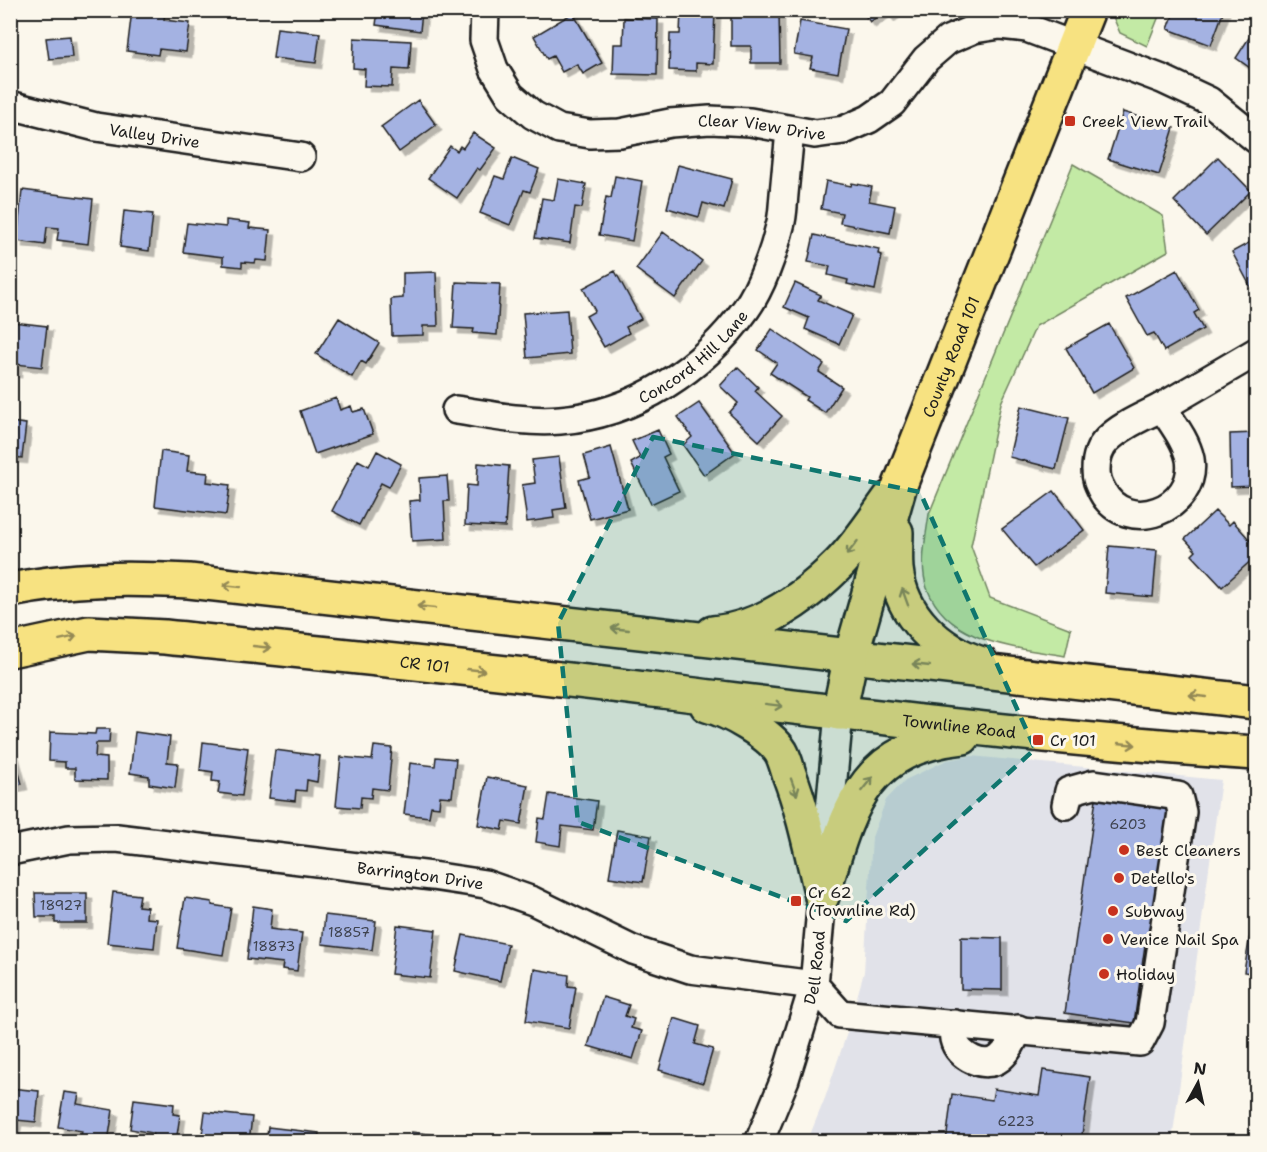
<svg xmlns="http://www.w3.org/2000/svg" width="1267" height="1152" font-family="'Shantell Sans',sans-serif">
	<defs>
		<filter id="shadow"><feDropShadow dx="5.5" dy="5.5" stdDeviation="0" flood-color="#0004"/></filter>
	</defs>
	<rect width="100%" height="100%" fill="#fbf7ec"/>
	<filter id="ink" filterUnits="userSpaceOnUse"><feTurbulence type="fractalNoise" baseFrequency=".0167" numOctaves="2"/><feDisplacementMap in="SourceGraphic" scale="12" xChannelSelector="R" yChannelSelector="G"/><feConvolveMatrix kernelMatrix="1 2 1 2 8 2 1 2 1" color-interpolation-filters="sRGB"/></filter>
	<g filter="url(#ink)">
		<path fill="#e1e2e9" d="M971,756L1221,780L1172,1141L807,1142L825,1098L847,1033L864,972L872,837L886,800L905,780L947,760Z"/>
		<path fill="#c3eaa5" stroke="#708360" stroke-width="1.5" d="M1118,10L1161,11L1147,46L1120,33L1114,19Z
			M1073,164L1163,216L1168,251L1036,326L1001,403L971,546L990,598L1071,629L1065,656C1015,647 948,644 927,588C919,565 926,537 929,514Z"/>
		<path fill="#a4b2e2" stroke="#1c1c1c" stroke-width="1.5" filter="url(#shadow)" d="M132,10H165L164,20L190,23L186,52L159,49L158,55L127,51Z
			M378,10H428V12H422L420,31L376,25Z
			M681,10L715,11L713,64L696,63V71L669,70L670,34H680Z
			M861,10H897L889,16L885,11L870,22Z
			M1175,10H1224L1211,45L1168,29Z
			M731,11H779L780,63H751V46H731Z
			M573,13L602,63L583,74L577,64L562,72L553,56L547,59L534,36Z
			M624,18L658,19L657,75L613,74L614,44H623Z
			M800,21L846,29L838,73L810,68L813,57L794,54Z
			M1256,27V72L1236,58Z
			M277,28L320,33L316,63L273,58Z
			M70,36L72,57L49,59L46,38Z
			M354,38L411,41L409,70L393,69L392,87L364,86L365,69L353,68Z
			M418,100L436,125L399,152L381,127Z
			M1123,112L1174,128L1159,175L1108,159Z
			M473,133L496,148L480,170L477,168L457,198L428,178L450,146L457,151L460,146L463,148Z
			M1218,157L1251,191L1206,235L1174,201Z
			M512,158L539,169L530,192L524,190L510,225L480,213L495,176L504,179Z
			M678,165L732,179L724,209L703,203L699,217L667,208Z
			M615,176L642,181L632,241L599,235L606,197L611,198Z
			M558,179L586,184L582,208L575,207L570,243L535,238L542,198L554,200Z
			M826,181L851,186L852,183L872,187L869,201L895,206L890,233L840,223L842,213L821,209Z
			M22,190L93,199L88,244L57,240L59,228L47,227L45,245L17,241Z
			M124,211L153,214L149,251L120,247Z
			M226,220L250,223L249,228L270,230L267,261L256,260L255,263L242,262V267L223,265V257L183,252L187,223L226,227Z
			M663,232L702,261L675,298L636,269Z
			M814,235L879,249L878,254L882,255L875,290L847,284L848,280L828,275L830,266L808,262Z
			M1256,239V297L1232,252Z
			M1177,270L1199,310L1194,313L1203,329L1164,351L1154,333L1147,336L1126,298Z
			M615,271L641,319L626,327L629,333L604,347L586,316L595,311L583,288Z
			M436,272L438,326H423V335L392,336L391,299L403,298V273Z
			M456,282L500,284L497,335L473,333L474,329L453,328Z
			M795,283L821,295L818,300L852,315L839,344L805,329L809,318L784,307Z
			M567,310L570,354L527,358L523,313Z
			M339,318L379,343L366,364L361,361L352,377L316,354Z
			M13,322L47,326L42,367L16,364V372L10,371V335Z
			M1109,324L1134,368L1092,393L1066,348Z
			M772,329L824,364L819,372L842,387L825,413L805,400L807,397L770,373L777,363L758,350Z
			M737,367L758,387L755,391L782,416L759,441L729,413L738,403L720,386Z
			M336,398L340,410L351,406L353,412L364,409L373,434L315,454L300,411Z
			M699,403L735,453L704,475L683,445L692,437L678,417Z
			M1021,406L1069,418L1056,469L1009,457Z
			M10,422L26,424L22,458L11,457L10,462Z
			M658,430L669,454L663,457L679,491L651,504L631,463L640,458L632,441Z
			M1256,433V486L1231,487L1230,434Z
			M611,447L628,509L590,519L579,480L590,477L584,455Z
			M161,451L189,455L187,471L208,473L207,482L230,485L226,515L155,506Z
			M377,451L401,464L389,487L381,483L359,525L332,511L358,460L369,466Z
			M559,457L566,508L553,510L554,518L527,522L522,485L535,483L532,460Z
			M478,463L509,466L505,527L465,525L467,485L477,486Z
			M447,476L449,501H444L446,539L412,541L409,501L420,500L419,478Z
			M1054,491L1084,530L1034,567L1002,529Z
			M1215,511L1229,525L1233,521L1256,547V556L1222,587L1192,555L1196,551L1185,539Z
			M1109,546L1157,550L1153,597L1105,593Z
			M96,729H110L109,743H96L95,757L107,758V780L75,779V768H65V762L49,761L50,732L95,734Z
			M135,732L170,737L167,762L178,763L175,788L149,784V776L130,773Z
			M10,741L22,784L10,787Z
			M203,742L248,748L242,796L218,793L220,782L212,781L213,772L200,770Z
			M374,746L392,748L388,790L372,788L371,798L361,797L360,808L336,806L341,757L372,760Z
			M275,750L320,756L317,782L307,780L306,791L296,790L295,801L269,798Z
			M436,757L456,759L452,797L440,796L439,807L431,806L429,817L404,814L410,763L435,766Z
			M487,777L528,785L521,824L504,821L502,830L478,825Z
			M1097,792L1173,803L1153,946L1145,945L1134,1023L1065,1013Z
			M549,794L597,801L593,830L562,826L560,846L536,842L539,818L545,819Z
			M617,830L651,836L643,882L609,877Z
			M113,892L140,895L138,906L147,907L146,918L157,919L154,948L107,943Z
			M35,893H87V923H55V917H36Z
			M185,898L212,902V905L231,908L223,955L177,948Z
			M253,906L272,909L270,929L302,933L297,971L282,969L283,963L247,959Z
			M325,915L376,921L372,950L322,944Z
			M397,925L436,930L430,978L391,974Z
			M1251,929L1256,930V974L1244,972Z
			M463,935L508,944L500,981L455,971Z
			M961,937L1002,938V990L961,989Z
			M534,969L569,975L568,986L576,987L569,1028L526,1021Z
			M603,997L629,1005L625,1016L634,1019L631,1028L642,1031L633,1059L588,1046Z
			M674,1018L700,1026L695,1044L713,1049L703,1083L659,1070Z
			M1043,1070L1090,1077L1081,1142H946L952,1094L992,1100L994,1089L1039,1096Z
			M10,1088L39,1091L36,1122L16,1120L13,1138H10Z
			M64,1092L79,1094L77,1104L113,1110L108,1142H80L82,1131L58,1127Z
			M134,1099L174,1104L173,1114L180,1115L176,1142H152L153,1133L130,1129Z
			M205,1112L252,1117L249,1142H201Z
			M268,1127L319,1133L318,1142H266Z
			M411,1132L455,1137L454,1142H410Z"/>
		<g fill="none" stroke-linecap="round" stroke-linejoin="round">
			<defs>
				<g id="minor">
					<path id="s1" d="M485,10L484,40L494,69L510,95L533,115L559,129L590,134L620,133L670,123L710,120L750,122L815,134L844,130L869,119L892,103L926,59L948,40L974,29L1000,25L1027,28L1162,79L1209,101L1256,139"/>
					<path id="s2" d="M10,105L96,127L301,157"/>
					<path d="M1162,407C1172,423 1186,440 1190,459C1198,509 1126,537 1102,491C1098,483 1096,479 1096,470C1096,459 1099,448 1107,440C1122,425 1143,417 1162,407Z"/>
					<path d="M1162,407L1256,352"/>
					<path id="s3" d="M456,410C490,415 525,423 560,420C635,414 703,369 746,309C761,288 774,252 780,226C783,216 783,204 784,194C786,173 788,152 790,131"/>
					<path id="s4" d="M10,851L69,839L117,838L432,876L485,884L533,901L633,950L690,969L814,985L840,1014L1140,1042L1150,1023L1182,812L1178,796L1094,784L1069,791L1066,805"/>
					<path d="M954,1024C954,1029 953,1034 954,1039C958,1057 985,1070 1000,1058C1009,1050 1014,1040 1018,1029"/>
					<path id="s5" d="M759,1142L785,1079L814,985L839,713"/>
				</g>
				<g id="major">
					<path d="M896,532C896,544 895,557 896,569C901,616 939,651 982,664"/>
					<path d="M10,590C73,578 126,578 189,581L1256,702"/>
					<path d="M713,633C762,629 805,598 839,564C858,545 874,520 890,498"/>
					<path id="s6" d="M10,650L89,633L165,637C328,654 491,670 653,690C854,714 1055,740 1256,753"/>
					<path d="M707,705C729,711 769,733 781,752C785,759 787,768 789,774C804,813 812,855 822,896"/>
					<path id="s7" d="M839,713L851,656L900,485L1088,10"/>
					<path d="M822,896C849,810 860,748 963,737"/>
				</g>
			</defs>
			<use href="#minor" stroke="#1c1c1c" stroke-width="32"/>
			<use href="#major" stroke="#1c1c1c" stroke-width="38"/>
			<use href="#minor" stroke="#fbf7ec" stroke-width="27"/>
			<use href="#major" stroke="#f7e281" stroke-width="33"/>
		</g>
		<defs><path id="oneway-shaft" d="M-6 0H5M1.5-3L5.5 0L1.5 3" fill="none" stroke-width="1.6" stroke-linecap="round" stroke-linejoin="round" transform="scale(1.5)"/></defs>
		<g stroke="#948954">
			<use href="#oneway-shaft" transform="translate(852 548) rotate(128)"/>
			<use href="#oneway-shaft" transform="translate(232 586) rotate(-174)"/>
			<use href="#oneway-shaft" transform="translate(905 597) rotate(-110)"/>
			<use href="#oneway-shaft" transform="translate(426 607) rotate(-174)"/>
			<use href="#oneway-shaft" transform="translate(620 629) rotate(-174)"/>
			<use href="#oneway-shaft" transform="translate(68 638) rotate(-12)"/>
			<use href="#oneway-shaft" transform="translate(262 647) rotate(6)"/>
			<use href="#oneway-shaft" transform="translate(921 665) rotate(-174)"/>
			<use href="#oneway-shaft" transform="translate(476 670) rotate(6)"/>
			<use href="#oneway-shaft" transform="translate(1198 696) rotate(-174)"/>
			<use href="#oneway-shaft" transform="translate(774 705) rotate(7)"/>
			<use href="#oneway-shaft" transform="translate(1127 744) rotate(6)"/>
			<use href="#oneway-shaft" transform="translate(867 784) rotate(-51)"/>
			<use href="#oneway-shaft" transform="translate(794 787) rotate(70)"/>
		</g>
	</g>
	<path fill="#0f766e" fill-opacity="0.2" stroke="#0f766e" stroke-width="4.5" stroke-dasharray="12 8" stroke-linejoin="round" d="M653,437L920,492L1035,749L846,921L578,822L558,623Z"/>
	<g fill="#c8321e" stroke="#fbf7ec" stroke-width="2">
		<rect x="1064" y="115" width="12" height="12" rx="3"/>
		<rect x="1032" y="734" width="12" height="12" rx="3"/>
		<circle cx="1124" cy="850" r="6"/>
		<circle cx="1119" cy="878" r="6"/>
		<rect x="790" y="895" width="12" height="12" rx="3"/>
		<circle cx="1113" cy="911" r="6"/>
		<circle cx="1108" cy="939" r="6"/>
		<circle cx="1104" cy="974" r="6"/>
	</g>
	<g text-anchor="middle" stroke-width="6" stroke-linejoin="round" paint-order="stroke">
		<g font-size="14" fill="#3e424e">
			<text x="1128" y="829">6203</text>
			<text x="61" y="910">18927</text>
			<text x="349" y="937">18857</text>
			<text x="274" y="951">18873</text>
			<text x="1016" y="1126">6223</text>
		</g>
		<g font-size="16" fill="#1c1c1c" stroke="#fbf7ec" text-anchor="start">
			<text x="1082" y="127">Creek View Trail</text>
			<text x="1050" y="746">Cr 101</text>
			<text x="1136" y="856">Best Cleaners</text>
			<text x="1131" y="884">Detello's</text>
			<text x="808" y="898">Cr 62<tspan x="808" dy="18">(Townline Rd)</tspan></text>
			<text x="1125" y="917">Subway</text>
			<text x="1120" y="945">Venice Nail Spa</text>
			<text x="1116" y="980">Holiday</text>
		</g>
		<g font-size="16" fill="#1c1c1c" stroke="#fbf7ec">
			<text dy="6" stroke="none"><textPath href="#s1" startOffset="356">Clear View Drive</textPath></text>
			<text dy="6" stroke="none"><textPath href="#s2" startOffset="148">Valley Drive</textPath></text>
			<text dy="6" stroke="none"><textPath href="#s3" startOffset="256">Concord Hill Lane</textPath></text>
			<text dy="6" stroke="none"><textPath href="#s7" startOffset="374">County Road 101</textPath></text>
			<text dy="6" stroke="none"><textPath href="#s6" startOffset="418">CR 101</textPath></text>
			<text dy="6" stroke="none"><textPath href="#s6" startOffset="956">Townline Road</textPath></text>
			<text dy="6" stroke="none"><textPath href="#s4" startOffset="414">Barrington Drive</textPath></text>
			<text dy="6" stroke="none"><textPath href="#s5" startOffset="184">Dell Road</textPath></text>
		</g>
	</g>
	<rect width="1267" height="1152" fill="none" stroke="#fbf7ec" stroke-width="36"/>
	<rect x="18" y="18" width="1231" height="1116" fill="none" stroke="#1c1c1c" stroke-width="2" filter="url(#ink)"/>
	<g transform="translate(1198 1083) rotate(8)" stroke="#fbf7ec" stroke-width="4.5" paint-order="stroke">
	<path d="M0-4.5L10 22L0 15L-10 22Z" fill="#1c1c1c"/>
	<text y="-9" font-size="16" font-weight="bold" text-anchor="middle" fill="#1c1c1c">N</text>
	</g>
</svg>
